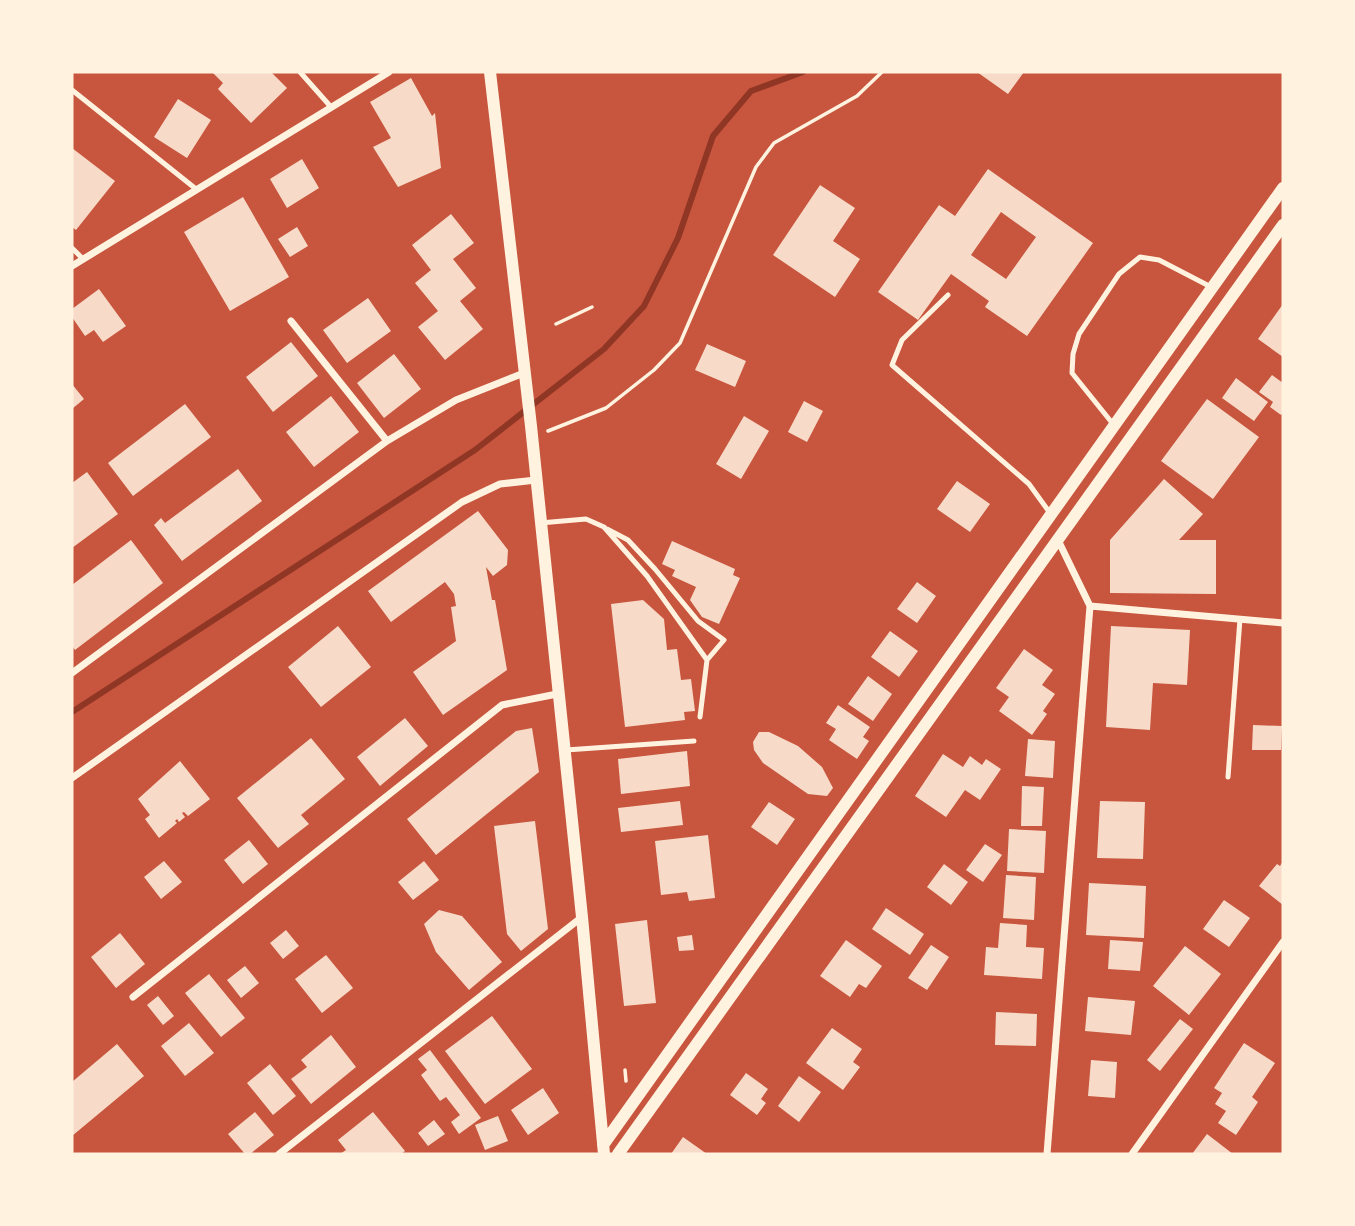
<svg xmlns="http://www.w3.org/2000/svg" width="1355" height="1226" font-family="Arial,sans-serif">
	<rect width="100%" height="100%" fill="#c8553d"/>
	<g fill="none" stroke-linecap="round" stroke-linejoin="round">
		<path stroke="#8f3625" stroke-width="6" d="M72,712L475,450L604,349L644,306L678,238L713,136L751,91L803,72"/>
	</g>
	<path fill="#f7dbc8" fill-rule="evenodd" d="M212,72H271L287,88L251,123L218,89L223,83Z
		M977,72H1024L1008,94Z
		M411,78L432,116L435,113L441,168L398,187L373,147L391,138L370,102Z
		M178,99L211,120L187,158L154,137Z
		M72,148L115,181L76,230L72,227Z
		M302,159L319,188L287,208L270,179Z
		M988,169L1093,243L1027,336L985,307L989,301L951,274L918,320L878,292L939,205L955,216ZM1001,212L1036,237L1006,279L971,255Z
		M820,185L855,208L833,241L860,259L835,297L773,255Z
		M243,197L289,277L230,311L184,232Z
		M451,214L474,243L453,259L476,288L460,301L483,329L445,360L418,327L438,311L415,283L431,270L412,245Z
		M297,227L308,246L290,257L278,239Z
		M99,289L126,326L103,342L94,330L85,336L72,317V309Z
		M368,298L391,331L347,363L323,330Z
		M1283,304V357L1258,339Z
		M291,342L318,376L273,412L246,377Z
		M707,344L746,361L735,387L695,370Z
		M394,354L421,389L384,418L357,383Z
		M1272,375L1283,383V412L1281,415L1270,407L1273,402L1259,392Z
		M1236,378L1268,402L1254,421L1222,398Z
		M72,384L84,399L72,409Z
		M331,396L359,432L314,467L286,432Z
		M1207,399L1259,437L1213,499L1161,461Z
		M804,401L823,411L807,442L788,432Z
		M185,404L211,437L133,496L108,463Z
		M744,416L769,431L741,479L716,464Z
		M238,469L262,501L182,561L154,525L161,518L165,523Z
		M87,472L118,514L72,548V483Z
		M1164,479L1203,514L1179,540H1216V594L1110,593V540Z
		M957,481L990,504L970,532L937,509Z
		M478,511L508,550L507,565L493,576L486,567L492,600H495L507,670L443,715L413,672L456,641L451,607L456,606L454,594L445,582L391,622L368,591Z
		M131,540L163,583L75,650L72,646V585Z
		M672,541L735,569L733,575L740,578L719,624L702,617L690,600L696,587L672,576L675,570L662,564Z
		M917,582L936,596L917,623L897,609Z
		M643,600L664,619L667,650L677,649L681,680L691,679L695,711L684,712L685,720L625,727L611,604Z
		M338,626L371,667L321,707L288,667Z
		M1111,626L1190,630L1187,685L1153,683L1150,730L1106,727Z
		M890,631L918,651L899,677L871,657Z
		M1024,649L1053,670L1042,685L1055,694L1043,711L1047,714L1032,735L999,711L1009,697L996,688Z
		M868,676L892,694L873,721L848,704Z
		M838,705L870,727L863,737L869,741L857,759L829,740L836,729L826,723Z
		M405,718L428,746L380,786L357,757Z
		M1253,725L1282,726L1281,750H1252Z
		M532,728L539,772L436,855L407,819L516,731Z
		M759,732H769L798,746L822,767L833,788L827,796L808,794L763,763L754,750L753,742Z
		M311,738L345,779L301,815L309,824L278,848L237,798Z
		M1028,739L1055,741L1053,778L1025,776Z
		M687,751L690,786L621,794L618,759Z
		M943,754L963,767L970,756L982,765L986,759L1001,769L980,800L965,790L946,817L915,796Z
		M180,761L210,799L188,816L184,812L182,813L185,817L179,822L177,819L175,821L177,823L159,838L145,819L150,815L138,799Z
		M1022,786L1044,787L1042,826H1021Z
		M680,801L683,825L621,832L618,808Z
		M1100,801L1145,802L1143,859L1097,858Z
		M769,802L795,819L777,845L751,827Z
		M535,821L548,929L521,951L507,934L494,826Z
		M1009,829L1046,831L1044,873L1007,871Z
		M708,835L715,898L689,901L687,892L661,895L655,841Z
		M249,840L268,864L243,884L224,860Z
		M985,844L1002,855L983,882L966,870Z
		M164,861L182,882L161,899L144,877Z
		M424,861L439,880L413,900L398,882Z
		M1283,861V905L1259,886L1277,864L1280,866Z
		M944,864L968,882L951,905L927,887Z
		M1006,875L1036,877L1034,920L1003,918Z
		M1089,883L1146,886L1144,938L1086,935Z
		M1224,900L1250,918L1229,947L1203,929Z
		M886,908L924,934L910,955L872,929Z
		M439,910L462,916L502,962L469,990L436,952L424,924Z
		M647,920L656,1003L624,1006L615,924Z
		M1000,923L1027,925L1026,947L1044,948L1042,979L984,975L986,947L998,948Z
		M286,930L299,946L283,959L270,943Z
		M120,933L145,964L116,988L91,957Z
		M692,935L694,950L679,951L677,937Z
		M846,940L882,966L866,988L859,984L850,997L820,976Z
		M1110,940L1143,942L1140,971L1108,969Z
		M931,945L949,957L927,990L908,978Z
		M1185,946L1221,974L1189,1015L1153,986Z
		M326,955L353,988L322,1013L295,979Z
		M245,966L259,983L241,998L227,980Z
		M209,974L245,1018L221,1037L185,993Z
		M158,996L174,1016L163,1025L147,1005Z
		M1088,997L1135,1001L1131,1035L1085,1031Z
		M996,1012L1037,1014L1036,1046L995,1045Z
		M492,1016L532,1069L485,1104L445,1051Z
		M1180,1019L1193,1029L1160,1071L1147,1060Z
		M189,1023L214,1053L185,1076L161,1046Z
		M832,1028L862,1049L853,1062L860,1067L843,1090L806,1063Z
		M331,1035L356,1067L311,1104L291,1079L307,1067L301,1060Z
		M1244,1043L1275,1063L1252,1097L1258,1102L1236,1135L1218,1123L1226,1111L1215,1104L1222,1093L1214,1088Z
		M117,1044L144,1076L72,1136V1082Z
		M430,1050L481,1118L459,1134L451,1122L460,1115L446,1097L440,1101L421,1075L427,1070L418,1059Z
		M1091,1060L1117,1062L1115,1098L1088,1096Z
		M270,1064L296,1096L273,1115L247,1083Z
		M746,1073L768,1089L761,1099L766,1103L757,1115L730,1095Z
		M799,1076L821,1092L799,1122L778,1106Z
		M543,1088L559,1113L528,1135L511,1110Z
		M255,1112L274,1135L250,1154H245L228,1134Z
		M373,1112L405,1151L401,1154H340L346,1150L338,1140Z
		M498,1116L508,1141L485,1150L475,1125Z
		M434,1120L445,1134L428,1146L418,1133Z
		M1207,1134L1233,1154H1192Z
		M683,1137L707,1154H671Z"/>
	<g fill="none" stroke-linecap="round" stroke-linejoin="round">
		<path stroke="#fff3e0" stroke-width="3.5" d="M556,324L592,307
			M548,431L606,408L654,370L680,343L756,167L774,143L857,96L882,72
			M625,1070L626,1081"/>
		<path stroke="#fff3e0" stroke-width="5" d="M300,72L331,107
			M72,90L196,189
			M72,248L83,259
			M948,295L902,340L892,365L1029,484L1050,513
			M1113,424L1072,373L1073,354L1079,334L1119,274L1140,257L1159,260L1213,288
			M540,523L586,519L604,527L647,576L707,660L700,717
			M607,529L628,540L655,569L698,621L724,640L707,660
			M566,750L694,741
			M1228,777L1240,619"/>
		<path stroke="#fff3e0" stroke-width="7" d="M72,266L389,72
			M291,321L387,441
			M1090,606L1283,623
			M72,673L387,441L456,400L524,373
			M72,778L462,502L500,484L536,480
			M133,997L502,705L557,694
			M279,1154L582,917
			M1047,1154L1090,606L1057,538
			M1132,1154L1283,942"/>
		<path stroke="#fff3e0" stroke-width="12" d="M490,72L531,426L582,917L604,1154
			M603,1145L1283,188
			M618,1154L1283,225"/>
	</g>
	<rect width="1355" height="1226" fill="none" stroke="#fff3e0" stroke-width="147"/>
</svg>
